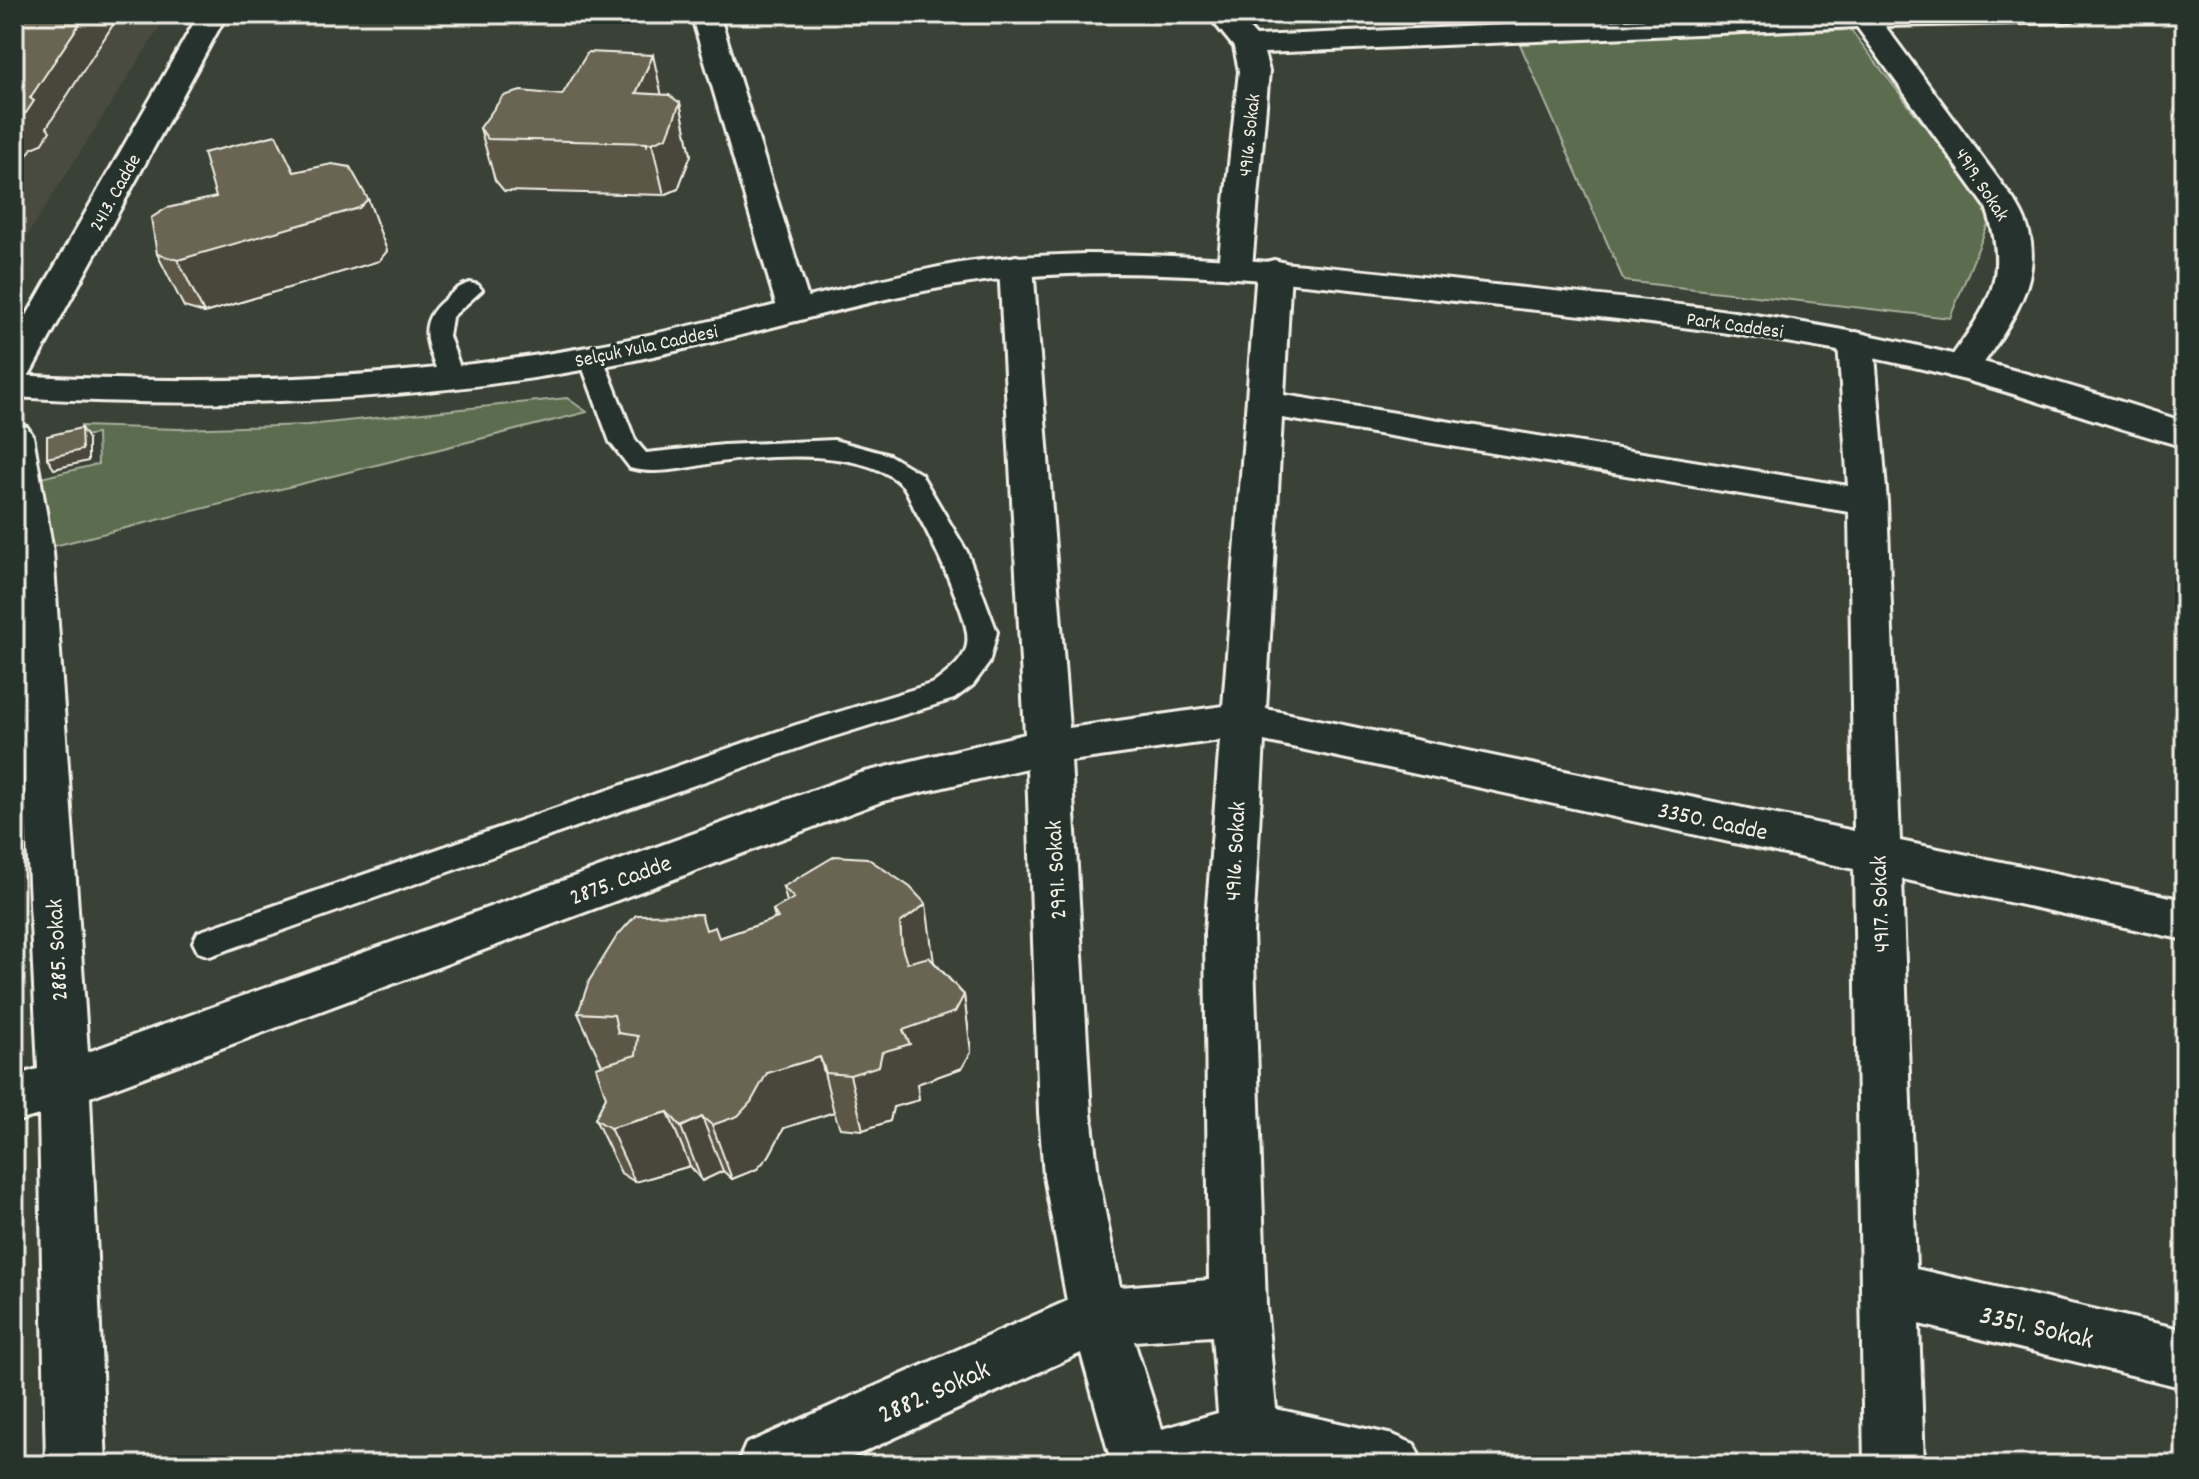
<svg xmlns="http://www.w3.org/2000/svg" width="2199" height="1479" font-family="Dekko,sans-serif">
	<rect width="100%" height="100%" fill="#3a4238"/>
	<filter id="ink" filterUnits="userSpaceOnUse"><feTurbulence type="fractalNoise" baseFrequency=".0125" numOctaves="2"/><feDisplacementMap in="SourceGraphic" scale="16" xChannelSelector="R" yChannelSelector="G"/><feConvolveMatrix kernelMatrix="1 2 1 2 8 2 1 2 1" color-interpolation-filters="sRGB"/></filter>
	<g filter="url(#ink)">
		<path fill="#484c40" d="M14,14H168L14,256Z"/>
		<path fill="#5c6d4f" stroke="#a8af9c" stroke-width="2" d="M1851,30L1992,214L1950,318L1624,281L1519,42Z
			M567,398L587,412L46,548L41,478L98,464L97,434L83,436L81,426L179,429L308,425Z"/>
		<g fill="none" stroke-linecap="round" stroke-linejoin="round">
			<defs>
				<path id="lane" d="M470,283L478,285L482,290L452,317L449,336L464,379L461,384H443L440,379C429,347 414,325 444,300C452,293 459,286 470,283Z
					M591,350L600,353L603,358L635,440L646,453L724,445L834,440L889,455L921,474L967,552L997,632L989,663L973,685L954,699L816,742L210,956L198,952L193,942L198,932L796,725L934,683C972,655 974,645 958,602C945,568 932,539 914,508C911,501 908,492 903,486C867,448 768,455 720,462C691,466 659,476 630,468L610,442L579,358L582,353Z
					M43,714L54,717L58,725L54,733L14,744V722Z"/>
				<path id="street" d="M199,14H227L32,370L27,378L14,381V338Z
					M691,14H719L812,311L807,318L795,321L783,318L778,311Z
					M1207,14H1236L1256,36L1762,14H2077L2073,20L2063,22L1885,26L2013,199C2059,264 2011,322 1975,376L1962,379L1949,376L1944,368C1985,306 2012,284 1986,207L1857,27L1264,53L1269,71L1252,267L1247,274L1235,277L1223,274L1218,267L1239,71L1234,47Z
					M1016,256L1028,259L1033,266L1069,728L1223,706L1257,270L1262,263L1274,260L1286,263L1291,270L1284,395L1848,486L1838,343L1844,335L1856,332L1868,335L1874,343L1887,502L1900,841L2185,900V940L1902,879L1916,1269L2185,1330V1388L1919,1324L1924,1465H1864L1854,869L1264,741L1253,932L1266,1306L1276,1409L1393,1435L1414,1444L1423,1465L1249,1463L1112,1465L1081,1353L835,1465H737L746,1444L1067,1301L1044,1176L1039,1113L1027,768L883,801L90,1097L106,1465H46L39,1115L14,1122V1076L38,1069L14,572V424L27,427L33,436L53,552L88,1052L861,773L1025,734L999,266L1004,259ZM1282,418L1849,512L1854,831L1266,709ZM1220,740L1205,932L1209,1280L1120,1287L1098,1176L1091,1113L1071,761ZM1212,1336L1218,1413L1162,1429L1134,1341Z"/>
				<path id="secondary" d="M1086,254C1220,254 1352,269 1485,284C1609,297 1735,308 1858,333C1969,355 2077,387 2185,422V447C2100,424 2017,392 1931,371C1780,334 1625,320 1472,303C1322,286 1170,264 1019,277C888,289 760,335 630,361C426,402 221,410 14,397V375C208,386 402,381 593,346C717,324 837,286 960,263C1001,256 1044,256 1086,254Z"/>
			</defs>
			<use href="#lane" stroke="#f4f1e8" stroke-width="6"/>
			<use href="#street" stroke="#f4f1e8" stroke-width="6"/>
			<use href="#secondary" stroke="#f4f1e8" stroke-width="6"/>
			<use href="#lane" fill="#26332d" fill-rule="evenodd"/>
			<use href="#street" fill="#26332d" fill-rule="evenodd"/>
			<use href="#secondary" fill="#26332d" fill-rule="evenodd"/>
		</g>
		<path fill="#5b5747" stroke="#f4f1e8" stroke-width="2" d="M562,95L680,103L691,155L678,189L664,195L504,191L495,180L480,128Z
			M294,172L368,199L387,251L379,261L204,313L184,307L157,254L216,197Z
			M783,887L934,962L964,995L971,1052L962,1068L917,1084L919,1100L893,1107L890,1121L863,1130L840,1128L834,1112L784,1128L769,1156L757,1169L732,1179L723,1171L702,1181L690,1166L635,1182L621,1173L595,1119L606,1097L602,1065L578,1013L706,930L719,938L775,919L773,910L787,902Z"/>
		<path fill="#4a473a" stroke="#f4f1e8" stroke-width="2" d="M86,14H120L47,127L50,131L42,144L32,148L14,174V120Z
			M653,55L664,106L647,145L636,93Z
			M680,103L691,155L678,189L664,195L652,143Z
			M368,199L387,251L379,261L204,313L178,260Z
			M81,428L88,439V461L54,469L47,458Z
			M926,904L934,963L910,981L902,948L900,923Z
			M964,995L971,1052L962,1068L917,1084L919,1100L893,1107L890,1121L863,1130L850,1075L882,1052L903,1030Z
			M820,1057L834,1112L784,1128L769,1156L757,1169L732,1179L712,1125L767,1073Z
			M668,1112L690,1166L635,1182L610,1128Z
			M702,1117L723,1171L702,1181L681,1127Z"/>
		<path fill="#6a6553" stroke="#f4f1e8" stroke-width="2" d="M14,14H86L30,98L34,101L26,113L16,117L14,120Z
			M588,52L653,55L636,93L669,95L680,103L667,137L652,143L488,139L480,128L503,96L521,91L562,95Z
			M276,135L294,172L332,164L350,167L368,199L359,208L178,260L157,254L151,218L167,208L216,197L203,153Z
			M81,428L82,450L47,458V436Z
			M835,856L867,858L910,887L926,904L900,923L902,948L907,963L929,957L964,995L955,1012L903,1030L910,1044L882,1052L879,1066L850,1075L826,1073L820,1057L767,1073L751,1102L738,1116L712,1125L702,1117L681,1127L668,1112L610,1128L595,1119L606,1097L596,1067L636,1055L638,1036L618,1033L614,1015L578,1013L589,981L617,936L636,915L701,914L706,930L715,927L719,938L778,918L773,910L794,898L783,887Z"/>
	</g>
	<g text-anchor="middle" stroke-width="6" stroke-linejoin="round" paint-order="stroke">
		<g font-size="20" fill="#f4f1e8" stroke="#26332d">
			<text transform="translate(1248 135) rotate(-84)" y="7">4916. Sokak</text>
			<text transform="translate(1983 184) rotate(57)" y="7">4919. Sokak</text>
			<text transform="translate(114 192) rotate(-61)" y="7">2413. Cadde</text>
			<text transform="translate(1735 324) rotate(8)" y="7">Park Caddesi</text>
			<text transform="translate(646 345) rotate(-12)" y="7">Selçuk Yula Caddesi</text>
		</g>
		<g font-size="24" fill="#f4f1e8" stroke="#26332d">
			<text transform="translate(1713 820) rotate(12)" y="8">3350. Cadde</text>
			<text transform="translate(1234 851) rotate(-87)" y="8">4916. Sokak</text>
			<text transform="translate(1055 870) rotate(-93)" y="8">2991. Sokak</text>
			<text transform="translate(620 879) rotate(-20)" y="8">2875. Cadde</text>
			<text transform="translate(1879 904) rotate(-92)" y="8">4917. Sokak</text>
			<text transform="translate(56 950) rotate(-93)" y="8">2885. Sokak</text>
		</g>
		<g font-size="28" fill="#f4f1e8" stroke="#26332d">
			<text transform="translate(2037 1325) rotate(13)" y="10">3351. Sokak</text>
			<text transform="translate(933 1390) rotate(-24)" y="10">2882. Sokak</text>
		</g>
	</g>
	<rect width="2199" height="1479" fill="none" stroke="#26332d" stroke-width="48"/>
	<rect x="24" y="24" width="2151" height="1431" fill="none" stroke="#f4f1e8" stroke-width="3" filter="url(#ink)"/>
</svg>
